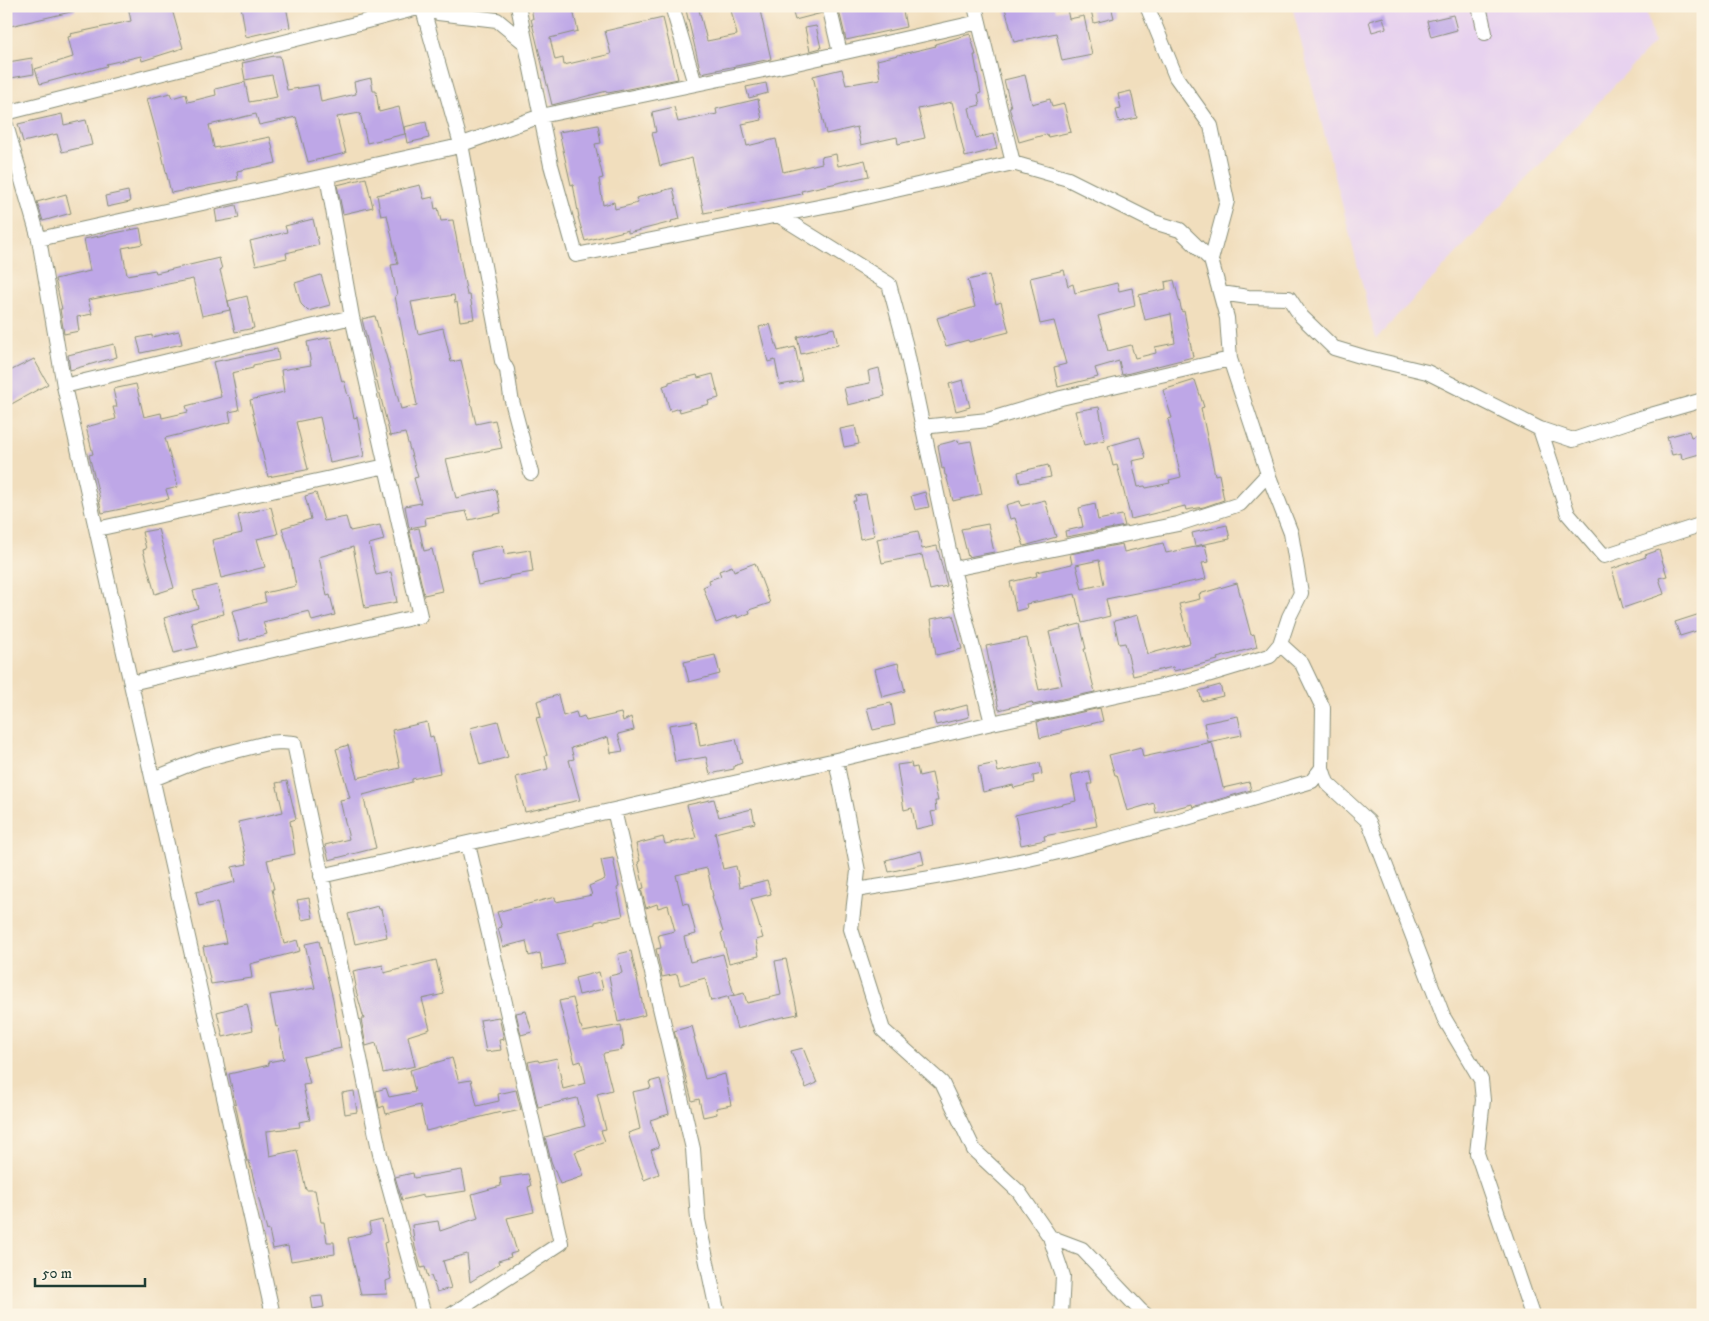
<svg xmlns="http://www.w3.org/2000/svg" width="1709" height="1321" font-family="'IM FELL DW Pica',serif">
	<rect width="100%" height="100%" fill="#fcf5e5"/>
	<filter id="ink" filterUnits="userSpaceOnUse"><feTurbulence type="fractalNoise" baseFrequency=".02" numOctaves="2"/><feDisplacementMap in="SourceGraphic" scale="10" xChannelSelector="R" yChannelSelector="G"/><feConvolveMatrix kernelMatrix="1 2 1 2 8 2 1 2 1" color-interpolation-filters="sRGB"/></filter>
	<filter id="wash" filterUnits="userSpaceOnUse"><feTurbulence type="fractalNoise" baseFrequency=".0096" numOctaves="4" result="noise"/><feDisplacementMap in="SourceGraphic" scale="20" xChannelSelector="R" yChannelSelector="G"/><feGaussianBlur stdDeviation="1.12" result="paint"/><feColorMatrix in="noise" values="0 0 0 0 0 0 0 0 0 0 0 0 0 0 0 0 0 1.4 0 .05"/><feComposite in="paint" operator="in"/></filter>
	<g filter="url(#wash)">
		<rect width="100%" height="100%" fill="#f1debd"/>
		<path fill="#e7d2ef" d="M1292,6H1645L1654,43L1376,339Z"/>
		<g id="blocks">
			<path fill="#bea7e7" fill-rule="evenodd" d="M16,6H75V11L6,27V9Z
				M128,6H171L183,48L142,61L141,56L106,64L107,66L40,84L35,69L73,57L68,37L71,36L70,34L131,21Z
				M241,6H286L290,27L246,37Z
				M531,6H572L578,31L550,38L555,60L563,58L564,65L611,54L605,31L663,18L678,79L608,93L607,91L552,105L531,19H533Z
				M685,6H698L707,41L737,35L730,6H759L771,59L701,73Z
				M791,6H820L822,13L795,20Z
				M838,6H902L906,27L846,40Z
				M1014,6H1055L1056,11L1067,9L1069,19L1084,16L1092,55L1062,61L1056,33L1014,42L1005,8Z
				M1090,6H1111L1114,18L1094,23Z
				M1453,15L1457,30L1431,37L1427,21Z
				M1383,17L1386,28L1372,32L1369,21Z
				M816,26L821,48L810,51L805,28Z
				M970,34L976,55H974L981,93L978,94L980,105L969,108L976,138L993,134L997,149L965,157L952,102L918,109L925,138L898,144L897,137L861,145L857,127L826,134L813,76L842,69L846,85L880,79L877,60L936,46L935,44Z
				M274,56H280L287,90L318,85L321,102L356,94L354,82L371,78L373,91H376L379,112L399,107L405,134L367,143L360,113L337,117L346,153L308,162L296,117L259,125L256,114L209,125L214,148L270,137L276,163L237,171L238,180L171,193L160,146L147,99L170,93L172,98L186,94L188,102L216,95L215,89L245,82L249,102L277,97L272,75L245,80L242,63Z
				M32,58L34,74L11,78L8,62Z
				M1025,75L1032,104L1050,99L1052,107L1064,104L1071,132L1048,137L1047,134L1019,142L1009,107H1011L1004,80Z
				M766,83L768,93L749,98L746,87Z
				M1131,91L1137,118L1119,122L1116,110L1121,109L1118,94Z
				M758,99L762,120L742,124L747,146L776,139L783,172L822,163L821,157L836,154L838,166L865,160L869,176L801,191L802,194L704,213L692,158L660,166L652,133L656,132L652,112L674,107L678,122L717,114L716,109Z
				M62,114L64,125L86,120L92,145L62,152L57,134L23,142L18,124Z
				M426,122L429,138L407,143L404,127Z
				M598,125L601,143L595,144L603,178L599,179L603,205L614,202L615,209L638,203L636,198L673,188L680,219L671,221L672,222L628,233V230L585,241L578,217H579L573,184L571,185L559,132Z
				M366,178L373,207L343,214L337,185Z
				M420,185L424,199L433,197L435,209L438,208L441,221L453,220L467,295H470L474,319L460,321L457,302L455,303L454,295L411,302L418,334L443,328L451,362L461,360L476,424L495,420L502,448L446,459L456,498L496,489L501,513L469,520L466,511L425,518L426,525L409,528L405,506L421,503L414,478L418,477L405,433L390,436L362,319L375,316L401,409L417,405L395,296L397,295L391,265L398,264L387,215L381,216L377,195Z
				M128,191L130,202L107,207L105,196Z
				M66,194L71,213L43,221L37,202Z
				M236,205L239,218L217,222L215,210Z
				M313,219L319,245L286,253L287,258L256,265L250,241L287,232L285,226Z
				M140,228L143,244L122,248L127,275L155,270L156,273L219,258L222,269L220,270L230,310L202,316L193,279L88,300L92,314L77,317L79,331L64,334L60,309H62L55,279L90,271L84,239Z
				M1064,270L1068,286L1073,284L1075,293L1117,283L1119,291L1132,288L1135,306L1098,316L1108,351L1131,345L1135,358L1156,353L1155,347L1175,343L1171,314L1145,320L1139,295L1166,289L1165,282L1174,280L1182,312L1184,311L1193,357L1122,375L1119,361L1095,368L1098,377L1058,387L1054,367L1066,364L1054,321L1040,324L1030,278Z
				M321,275L330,305L308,311L301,304L295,283Z
				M989,275L996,304L1001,302L1009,332L969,342L968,340L946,346L937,318L975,307L968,280Z
				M247,296L254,328L235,332L228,301Z
				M770,324L778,351L795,347L802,381L780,385L775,360L768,362L759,327Z
				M834,328L838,345L801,354L797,337Z
				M179,331L182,344L141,353L137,338L152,335V337Z
				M331,337L342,382L344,381L348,396L349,395L354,418L357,417L364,456L330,463L320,417L296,422L308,469L306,470L268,477L250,400L284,392L281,370L311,365L307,342Z
				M114,344L117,357L70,370L68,355Z
				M277,349L279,360L253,365V368L232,373L239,410L229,412L231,422L165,438L178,487L166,490L169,499L102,513L99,500L100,499L89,455L93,454L86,427L116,419L113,407H117L113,389L136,384L144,417L161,413L162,418L188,412L186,406L221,397L213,362Z
				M34,359L48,384L6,407V373Z
				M879,368L885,396L848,405L844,388L870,383L868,371Z
				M713,374L719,398L708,401L709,404L694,408L680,412L679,408L670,411L663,386L669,384V382L697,375L698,378Z
				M963,380L970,407L956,411L949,384Z
				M1195,380L1204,407L1201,408L1215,475L1219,474L1224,500L1204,507L1186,510L1185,506L1131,519L1117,465L1113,466L1108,446L1140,437L1146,458L1132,461L1138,487L1145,486L1146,488L1170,483L1169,480L1181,477L1168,419L1172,418L1163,390Z
				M1099,407L1105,440L1084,445L1075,411Z
				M855,426L859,444L844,447L840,429Z
				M1689,431L1691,437L1700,434L1703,442V453L1682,459L1681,453L1672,455L1667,437Z
				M958,440L959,443L971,441L982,494L953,501L946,475H945L944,468L942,469L938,445Z
				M1048,465L1051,477L1020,483L1018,472Z
				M925,492L929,507L915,510L911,496Z
				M316,493L324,521L346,517L350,531L380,525L384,540L369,544L376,575L391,572L397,602L365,608L353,547L319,557L327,596L330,595L335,615L312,621L309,611L263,622L267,634L240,641L232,611L266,602L264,593L296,586L290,554L282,528L311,519L305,496Z
				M866,494L874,536L860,539L853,501H856L855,496Z
				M1045,500L1056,537L1024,546L1015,518L1010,519L1006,505L1020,501L1021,506Z
				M1095,504L1098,520L1122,515L1125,526L1066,537L1065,531L1083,527L1079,508Z
				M271,507L278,534L257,539L265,567L221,578L212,540L242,533L238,515Z
				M988,524L994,552L968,557L961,529Z
				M1227,525L1230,539L1195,546L1192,533Z
				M419,528L424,551L432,549L442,591L424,595L409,530Z
				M158,529L174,588L155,594L143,550L146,549L142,532Z
				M918,531L922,549L937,546L947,586L930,590L922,555L882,563L877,539Z
				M1163,543L1166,553L1205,545L1209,562L1202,563L1206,579L1106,599L1110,616L1082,623L1075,594L1026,604L1027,608L1016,611L1010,582L1037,576L1036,572L1072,564L1070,554L1122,544L1124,552ZM1099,560L1104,584L1082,589L1076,565Z
				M503,545L504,554L530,550L533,572L509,576V578L478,585L471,552Z
				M1659,550L1667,576L1659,578L1664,594L1623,608L1612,569L1646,557L1645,555Z
				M755,563L770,603L749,610L750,613L737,618V615L716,623L703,587L710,584L709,580L721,576L719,571L732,566L734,571Z
				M1237,583L1251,635L1254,634L1257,647L1217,658L1218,660L1174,671L1173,667L1133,676L1125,643L1119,644L1114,621L1138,615L1148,654L1190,643L1179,604L1200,599L1199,594Z
				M217,585L224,614L191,622L198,647L174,653L164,618L198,608L193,591Z
				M1703,613V629L1680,636L1675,622Z
				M953,615L962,649L936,655L931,619Z
				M1080,624L1086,649H1084L1095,692L1033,705L1032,702L999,710L986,646L1027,638L1039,690L1062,685L1049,632Z
				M715,655L720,674L689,682L684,662Z
				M898,663L905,691L882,697L875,669Z
				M1220,685L1223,696L1202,701L1199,691Z
				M558,695L563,716L576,712L578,718L584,716L586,721L621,713L623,721L631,717L634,730L618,734L623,751L611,753L608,737L571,748L574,759L569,760L580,800L525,812L516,777L548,769L545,756L547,755L536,718L541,717L537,701Z
				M891,703L895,725L873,730L867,708Z
				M967,705L969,717L936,725L933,714Z
				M1100,708L1103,721L1061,731V733L1040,738L1037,722Z
				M1238,716L1242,735L1208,742L1204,723Z
				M498,721L508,757L480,765L470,728Z
				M696,721L700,746L736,739L742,763L734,766V769L710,774L706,757L675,762L669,725Z
				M427,722L430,737L433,736L440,773L412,779V782L363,795L376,848L329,860L325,845L349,839L340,800L350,798L336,749L348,745L357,778L400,768L392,730Z
				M1212,742L1223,788L1249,782L1251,790L1193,807L1192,804L1156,813L1154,803L1127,811L1117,775H1115L1109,755L1141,747L1143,757Z
				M911,763L912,768L917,767L919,776L932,773L938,801H935L936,811L931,812L934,825L916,829L912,808L904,810L897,765Z
				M996,763L998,772L1040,763L1042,774L1033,776L1034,783L1014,788L1013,785L983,792L978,767Z
				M1089,771L1092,784H1088L1097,826L1044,836L1045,840L1021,845L1015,815L1076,801L1071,775Z
				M287,781L296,819L290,821L295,854L267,860L274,889H272L284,944L297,940L300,951L250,964L252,978L211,984L203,947L226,943L217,902L199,906L196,892L235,882L232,867L247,864L238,822L283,812L276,783Z
				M714,799L719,817L752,809L755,823L715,833L723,869L736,866L740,887L767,880L771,894L751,899L763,938L756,940L759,956L729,963L721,933L723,932L712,896H713L707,868L676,875L683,904L688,903L696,934L684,937L690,962L723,954L734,995L711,1001L705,978L680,985L677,974L662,977L656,949L661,948L658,935L675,931L668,905L658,908L657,904L646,908L641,889L644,888L638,862L640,861L636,844L663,837L665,844L696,838L687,805Z
				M921,851L924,864L889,872L886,860Z
				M613,858L619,887L617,888L623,916L595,922V924L558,933L565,964L543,969L540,953L529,956L526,941L503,947L498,928L502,927L497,912L555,897L556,902L592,895L589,886L605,879L601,860Z
				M309,898L313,918L302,920L297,900Z
				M378,906L379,909H381L387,937L355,944L348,914Z
				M319,941L333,999L341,1048L303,1057L310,1084L303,1085L310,1120L299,1122L300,1127L267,1131V1133L270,1156L297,1150L306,1190H315L321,1222H324L327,1242H334L335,1254L291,1261L288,1246L273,1249L269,1230L267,1231L249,1161H247L229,1074L269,1065L268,1062L284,1059L278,1026L276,1027L270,995L315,988L305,944Z
				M631,951L645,1015L618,1022L609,976L622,973L618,954Z
				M786,959L798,1014L768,1020L737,1029L728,997L744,993L747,1003L781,995L775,961Z
				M436,960L444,994L422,999L430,1029L408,1036L415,1066L383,1073L376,1043L366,1046L361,1019H364L355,987L356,986L353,971L383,965L384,973Z
				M599,972L603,989L579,995L575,978Z
				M573,998L580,1026H581L583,1032L621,1025L624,1046L621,1047L622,1050L604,1053L603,1055L612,1090L597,1094L606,1130L601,1131L605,1141L575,1152L584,1176L560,1184L551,1161L545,1137L585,1126L577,1098L538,1107L528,1062L538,1060L539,1062L557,1058L563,1089L586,1083L581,1061L575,1063L559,1001Z
				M247,1004L253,1030L223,1037L217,1012Z
				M526,1011L532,1032L521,1035L516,1013Z
				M499,1017L504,1039L499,1040L501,1050L486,1052L480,1020Z
				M692,1026L695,1037H694L705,1079L725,1074L731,1105L716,1108L717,1114L703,1117L699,1099L692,1101L674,1031Z
				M803,1048L817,1083L806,1088L791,1051Z
				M452,1058L459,1082L471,1080L477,1106L499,1101L498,1094L516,1090L521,1110L502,1114L501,1112L426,1131L420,1105L386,1114L384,1106L379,1108L376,1091L386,1088L389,1097L415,1092L410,1070Z
				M660,1079L669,1114L650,1120L659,1147L651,1150L659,1174L644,1180L628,1133L640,1129L632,1092L651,1088L649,1082Z
				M354,1091L357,1112L345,1114L342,1093Z
				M462,1170L466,1191L433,1196L423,1197V1195L402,1200L395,1177L413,1173L414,1178Z
				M528,1174L531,1186L528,1187L534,1212L507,1218L517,1252L510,1254L511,1257L498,1261L499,1264L470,1282L467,1254L443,1261L451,1288L437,1292L431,1276L428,1277L425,1267L421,1268L415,1247L412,1225L438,1221L440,1231L478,1218L472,1194L501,1186L500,1178Z
				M382,1220L387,1242L384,1243L391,1279L386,1281L387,1294L361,1295L348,1238L371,1233L369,1223Z
				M322,1296L324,1307L313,1309L311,1297Z"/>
		</g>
	</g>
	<g filter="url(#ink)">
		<use href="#blocks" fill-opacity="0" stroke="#888e78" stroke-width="1"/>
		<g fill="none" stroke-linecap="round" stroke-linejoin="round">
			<defs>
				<path id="street" d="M422,6L461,144L502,361L507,370L511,397L531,473
					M518,6L551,165L576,255L839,203L1013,163L1068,179L1154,222L1180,230L1211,260
					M672,6L695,84
					M829,6L840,53
					M975,6L1013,163
					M1479,6L1485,33
					M6,113L422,7L438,13L497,20L525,43
					M6,125L39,239L64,386L273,1315
					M778,215L889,284L905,343L953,569L992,723
					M39,239L451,148L541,116L792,64L979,22
					M1221,293L1248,297L1289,298L1301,316L1334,348L1364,357L1427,372L1540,429L1573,440L1630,421L1703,400
					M64,386L352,317
					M922,427L988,420L1061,398L1230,359
					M1540,429L1568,514L1604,556L1703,524
					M97,529L386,466
					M953,569L1178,524L1240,504L1268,474
					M1280,644L1302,664L1323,708L1322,768L1327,783L1369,822L1444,1018L1481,1080L1483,1100L1477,1153L1532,1315
					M131,683L420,616L352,317L327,176
					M836,760L858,871L851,929L883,1030L942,1083L974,1150L1019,1192L1050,1237L1082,1249L1141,1311L1146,1315
					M153,779L200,760L267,743L281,742L294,743L380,1154L424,1315
					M614,810L693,1149L698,1220L718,1315
					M321,876L836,760L992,723L1194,679L1270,656L1280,644L1289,617L1301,593L1291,533L1268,474L1230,359L1227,318L1211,260L1227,201L1211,126L1176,77L1147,6
					M856,890C919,880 983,870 1046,855C1136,834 1224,807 1312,781L1322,768
					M1050,1237L1063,1276L1061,1315
					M451,1315L561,1243L468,844"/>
			</defs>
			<use href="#street" stroke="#888e78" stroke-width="16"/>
			<use href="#street" stroke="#fff" stroke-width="14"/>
		</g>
	</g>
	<rect width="1709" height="1321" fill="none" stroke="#fcf5e5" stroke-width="25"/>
	<path d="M35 1278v8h110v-8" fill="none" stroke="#1f3d34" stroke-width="2.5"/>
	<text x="42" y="1278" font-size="15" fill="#1f3d34" stroke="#fcf5e5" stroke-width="4" paint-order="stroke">50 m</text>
</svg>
